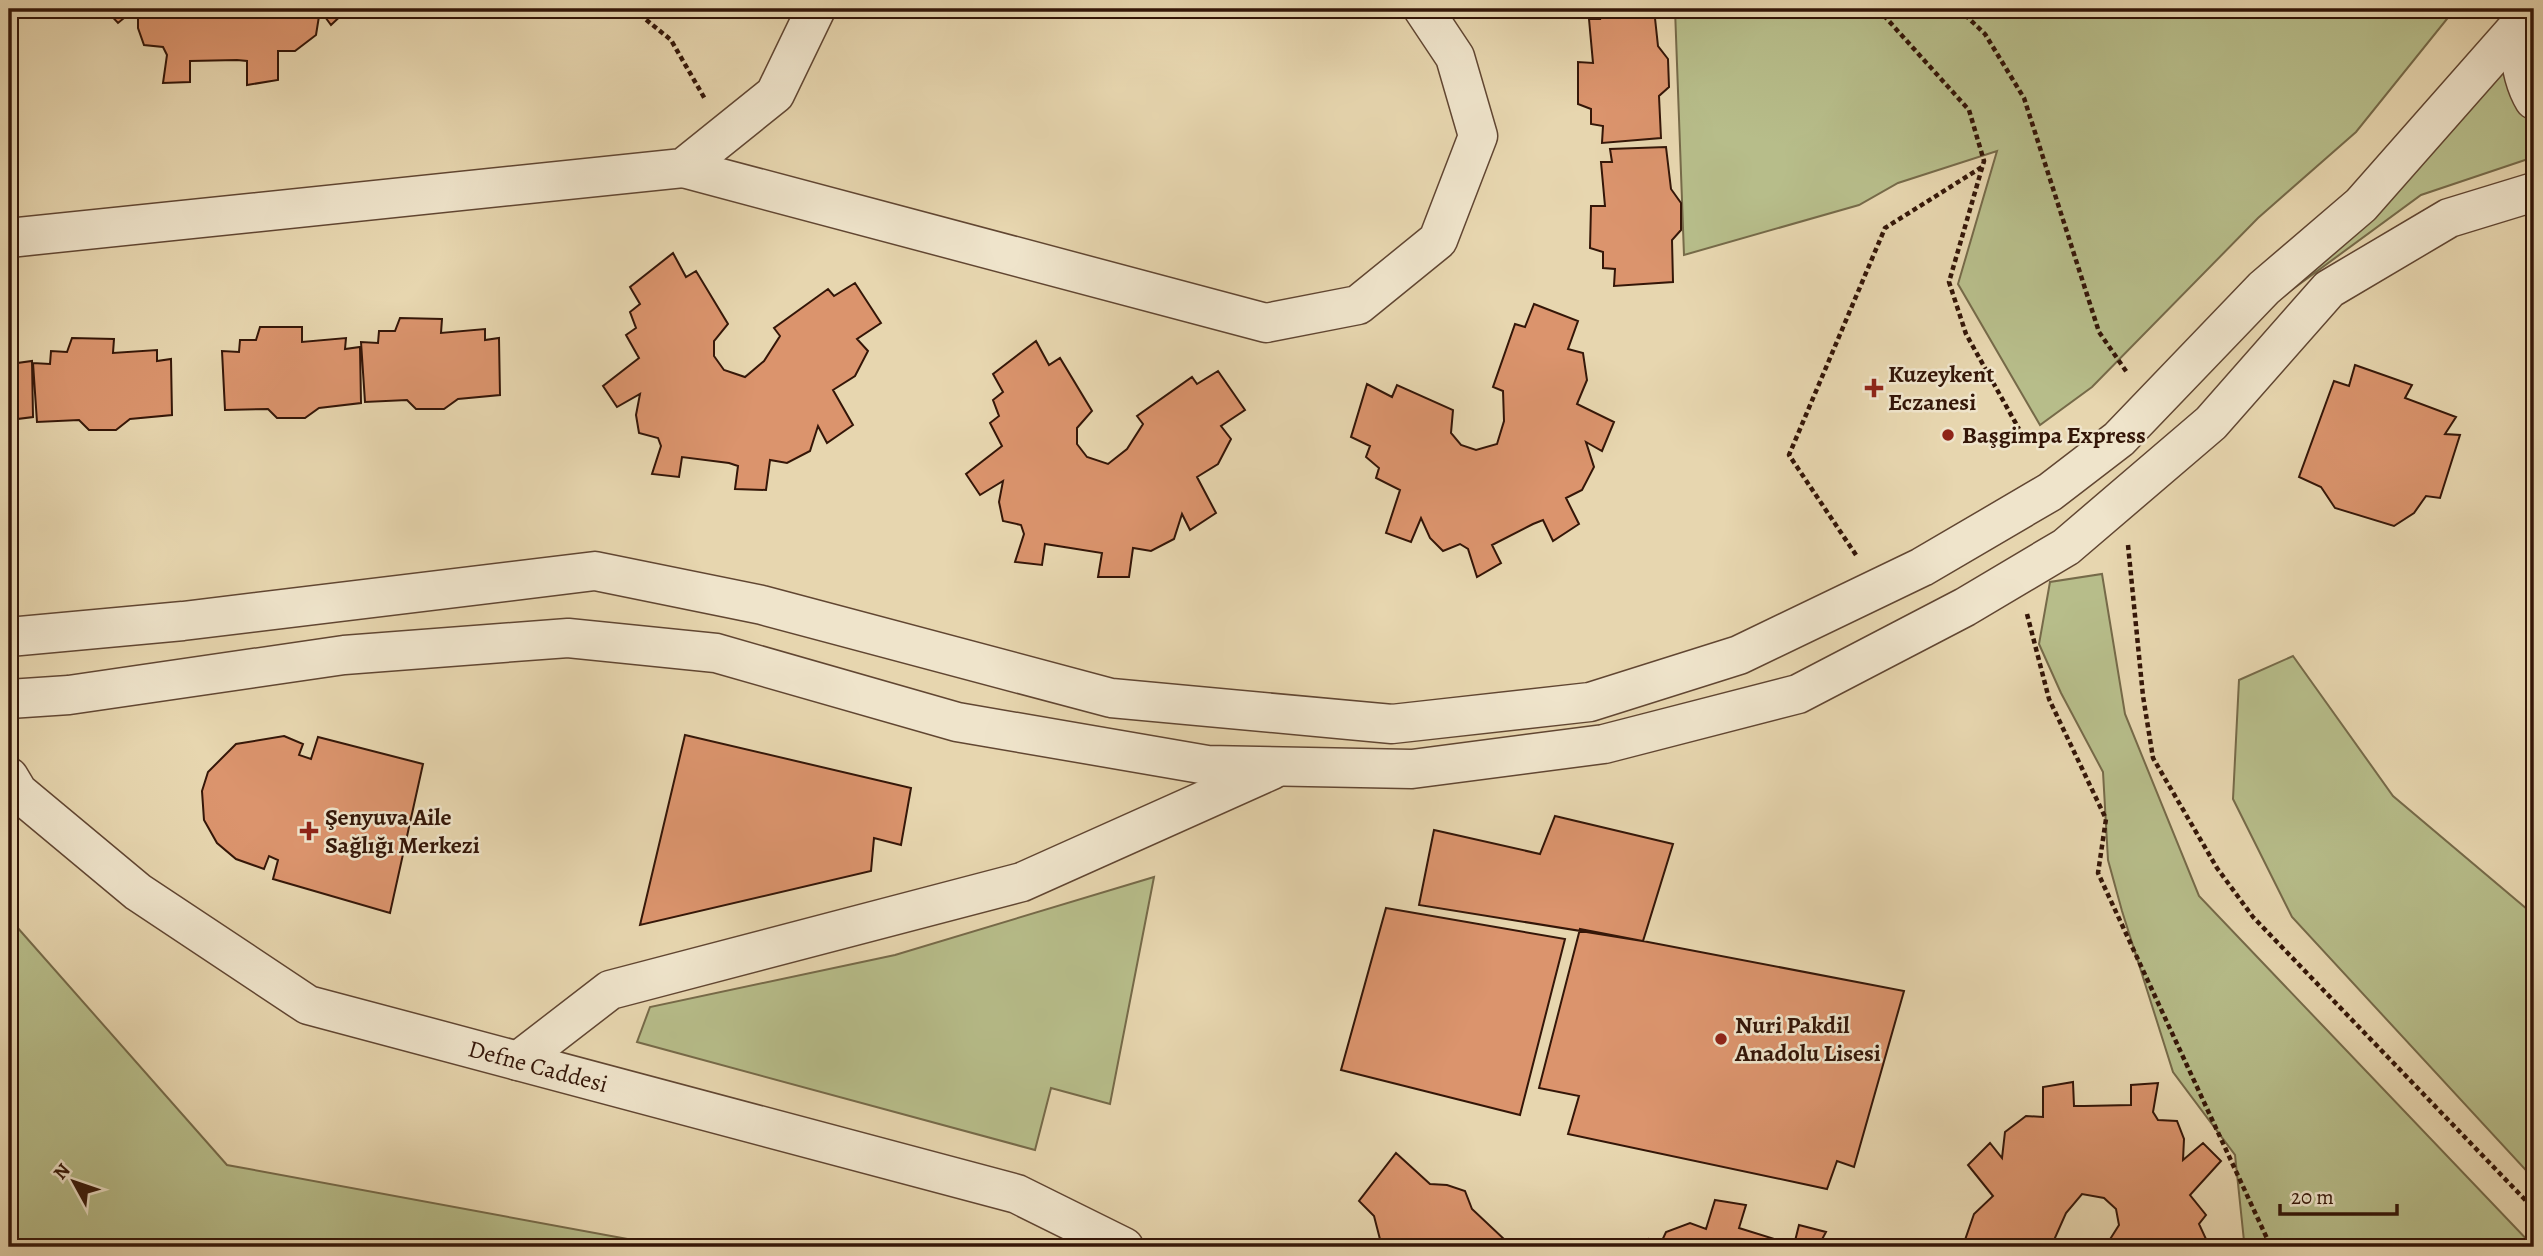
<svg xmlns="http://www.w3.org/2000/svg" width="2543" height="1256" font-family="Alegreya,serif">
	<rect width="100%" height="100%" fill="#e7d6af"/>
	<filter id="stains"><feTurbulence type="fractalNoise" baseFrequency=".00286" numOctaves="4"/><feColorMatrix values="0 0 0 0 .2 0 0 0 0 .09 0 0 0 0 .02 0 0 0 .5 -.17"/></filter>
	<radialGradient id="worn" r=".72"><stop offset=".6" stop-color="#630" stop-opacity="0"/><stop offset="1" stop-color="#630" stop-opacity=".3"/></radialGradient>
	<path fill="#b7bd8a" stroke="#766a49" stroke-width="2" d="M1675,9H2455L2356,132L2258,218L2092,387L2040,425L1958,284L1997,151L1898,183L1859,205L1684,255Z
		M2506,63L2518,96L2534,122V157L2421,195L2260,313Z
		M2102,574L2125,714L2199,896L2534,1247H2239L2244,1241L2235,1155L2173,1072L2122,911L2108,860L2103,772L2061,693L2039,644L2050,582Z
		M2293,656L2393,796L2534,915V1179L2292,917L2233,799L2239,680Z
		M1154,877L1110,1104L1051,1088L1035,1150L637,1042L650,1007L895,955Z
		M9,918L227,1165L671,1247H9Z"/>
	<path fill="#db946d" stroke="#341608" stroke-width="2" d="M105,9H135L118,23Z
		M138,9H348L331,25L320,10L316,35L295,51H278V80L247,85V61L237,60L190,61V82L163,83L167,55L163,47L144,45L138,28Z
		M1598,9H1654L1658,46L1668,59L1669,87L1659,96L1661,138L1602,143L1603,126L1591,124V109L1578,104V62L1593,63L1589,19H1600Z
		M1666,147L1671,189L1681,203V230L1672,240L1673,282L1614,286L1615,269L1603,268V252L1590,248L1591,206H1605L1601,162H1612L1610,149Z
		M673,253L686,277L696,271L728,324L714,341V356L724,370L745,377L764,361L780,336L774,328L828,289L834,296L855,283L881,323L857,339L868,351L855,376L833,390L853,425L827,443L818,426L810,451L787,463L770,460L766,490L735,489L738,466L729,463L682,457L679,477L652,474L661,446L658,438L639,433L636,415L640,394L617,407L603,386L639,358L626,335L636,328L630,312L640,304L630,287Z
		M1534,304L1578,321L1568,349L1583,353L1587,380L1577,404L1614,422L1602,451L1586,442L1594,467L1582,490L1566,498L1579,524L1553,541L1543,520L1533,524L1492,545L1501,563L1477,577L1468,549L1460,544L1443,551L1430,538L1421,518L1411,542L1386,533L1400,490L1376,478L1379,468L1366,457L1370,446L1351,437L1367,384L1392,397L1397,385L1453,410L1451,433L1461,445L1476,450L1497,444L1504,421L1503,391L1493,387L1515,324L1525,327Z
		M400,318L442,319L441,333L485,329V340L499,338L500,395L458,399L444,409H416L407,400L365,402L361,342L378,343L379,331H395Z
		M260,327H302V342L346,338L345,349L360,347L361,403L319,408L305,418H277L268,409L225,410L222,351L239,352L240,340H256Z
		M72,338L114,339L113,353L157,350V361L171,359L172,415L130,419L116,430H89L79,420L37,422L33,363L50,364L51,351L67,352Z
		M1036,341L1049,365L1060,358L1092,411L1077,428V444L1087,457L1108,464L1127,449L1143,424L1137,416L1192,377L1197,384L1218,371L1245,410L1221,426L1231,439L1218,464L1197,477L1216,513L1190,530L1182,514L1174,539L1151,551L1133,548L1129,577H1098L1102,553L1045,544L1042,565L1015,562L1024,534L1021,525L1003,521L999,502L1003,481L980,495L966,474L1002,446L990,423L999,416L993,400L1003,392L993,374Z
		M18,352L17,363L32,361L33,417L9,420V353Z
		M2355,365L2412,385L2405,398L2456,417L2445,434L2460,435L2440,498L2426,496L2414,513L2394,526L2335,508L2321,487L2299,477L2334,381L2349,386Z
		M685,735L911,788L901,845L874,838L871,871L640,925Z
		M284,736L303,744L299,755L311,759L318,737L423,764L390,913L273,879L278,860L269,856L264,869L236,859L217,843L204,820L202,791L208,772L236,744Z
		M1555,816L1673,844L1643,941L1419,905L1434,830L1540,854Z
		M1386,908L1565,939L1520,1115L1341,1070Z
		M1580,929L1904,991L1854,1167L1837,1161L1827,1189L1568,1134L1579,1096L1539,1088Z
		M2073,1082L2074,1106H2084L2131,1105V1085L2158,1083L2153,1112L2158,1120L2177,1121L2184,1139L2183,1160L2203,1143L2221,1161L2190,1195L2206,1215L2199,1224L2206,1239L2199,1247H2110L2107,1244L2119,1225L2116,1209L2104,1198L2082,1194L2066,1213L2054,1240L2061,1247H1974L1965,1240L1974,1214L1993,1196L1968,1165L1990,1143L2002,1158L2005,1132L2026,1116L2043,1117V1087Z
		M1396,1153L1430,1184L1447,1185L1465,1191L1472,1209L1505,1240L1498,1247H1382L1374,1216L1359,1201Z
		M1715,1200L1746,1205L1739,1228L1794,1245L1799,1225L1826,1232L1818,1247H1659L1666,1232L1690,1223L1706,1229Z
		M1648,1239L1652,1247H1630Z"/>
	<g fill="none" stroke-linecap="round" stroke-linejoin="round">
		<defs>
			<g id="minor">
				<path d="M2522,11C2526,24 2522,37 2521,51C2520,66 2526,87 2534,100"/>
				<path d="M683,168L1266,323L1358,305L1438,240L1478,136L1455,57L1423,9"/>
				<path d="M9,238L683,168L775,94L816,9"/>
				<path d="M9,637L183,621L595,571L762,605L1111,698L1392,724L1590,702L1739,655L1922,567L2050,492L2119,439L2264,288L2361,205L2525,19L2530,9"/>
				<path d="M9,699L69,695L344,655L568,638L716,653L957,722L1207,765L1412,769L1604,744L1798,694L1965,607L2066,547L2211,423L2329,289L2449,218L2534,192"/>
				<path id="s1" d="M9,777L18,792L138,892L308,1005L1017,1194L1124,1247"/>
				<path d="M518,1061L610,990L1022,882L1272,770"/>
			</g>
		</defs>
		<use href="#minor" stroke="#614632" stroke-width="41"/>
		<path stroke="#341608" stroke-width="4.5" stroke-dasharray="5 3.5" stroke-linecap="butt" d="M633,9L671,40L705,99
			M1878,9L1969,110L1984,161L1949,282L1966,334L2019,429
			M1959,9L1985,34L2024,98L2099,332L2128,374
			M2128,545L2143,696L2153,758L2217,868L2253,917L2534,1209
			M1856,555L1789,455L1885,228L1982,167
			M2027,614L2049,699L2106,819L2098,873L2271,1247"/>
		<use href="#minor" stroke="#efe4cb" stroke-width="38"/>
	</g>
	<g fill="#8f2418" stroke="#efe4cb" stroke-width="2.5">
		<path d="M1870.5 377.5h7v7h7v7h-7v7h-7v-7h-7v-7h7z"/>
		<circle cx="1948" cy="435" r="7"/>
		<path d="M305.5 820.5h7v7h7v7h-7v7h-7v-7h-7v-7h7z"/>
		<circle cx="1721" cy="1039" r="7"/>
	</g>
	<g text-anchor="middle" stroke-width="5" stroke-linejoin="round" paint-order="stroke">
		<g font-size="24" font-weight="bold" fill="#341608" stroke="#efe4cb" text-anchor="start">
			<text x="1888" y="382">Kuzeykent<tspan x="1888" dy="28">Eczanesi</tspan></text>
			<text x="1962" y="443">Başgimpa Express</text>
			<text x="325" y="825">Şenyuva Aile<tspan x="325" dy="28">Sağlığı Merkezi</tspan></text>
			<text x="1735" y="1033">Nuri Pakdil<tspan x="1735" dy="28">Anadolu Lisesi</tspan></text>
		</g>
		<g font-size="24" fill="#341608" stroke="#efe4cb">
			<text dy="8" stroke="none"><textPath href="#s1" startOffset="616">Defne Caddesi</textPath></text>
		</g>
	</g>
	<rect width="2543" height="1256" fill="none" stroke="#e7d6af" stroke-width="35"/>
	<rect x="10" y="10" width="2522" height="1235" fill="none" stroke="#341608" stroke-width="3.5"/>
	<rect x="18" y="18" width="2508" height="1221" fill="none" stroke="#341608" stroke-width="2"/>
	<g transform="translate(74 1182) rotate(310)" stroke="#efe4cb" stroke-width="5" paint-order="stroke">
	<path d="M0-5L12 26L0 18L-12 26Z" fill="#341608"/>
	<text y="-10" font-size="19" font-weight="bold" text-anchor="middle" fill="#341608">N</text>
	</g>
	<path d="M2280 1204v10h117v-10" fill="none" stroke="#341608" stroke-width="3.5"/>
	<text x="2291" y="1204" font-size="21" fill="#341608" stroke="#efe4cb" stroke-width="5" paint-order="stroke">20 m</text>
	<rect width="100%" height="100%" filter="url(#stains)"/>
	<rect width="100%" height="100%" fill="url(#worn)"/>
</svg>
